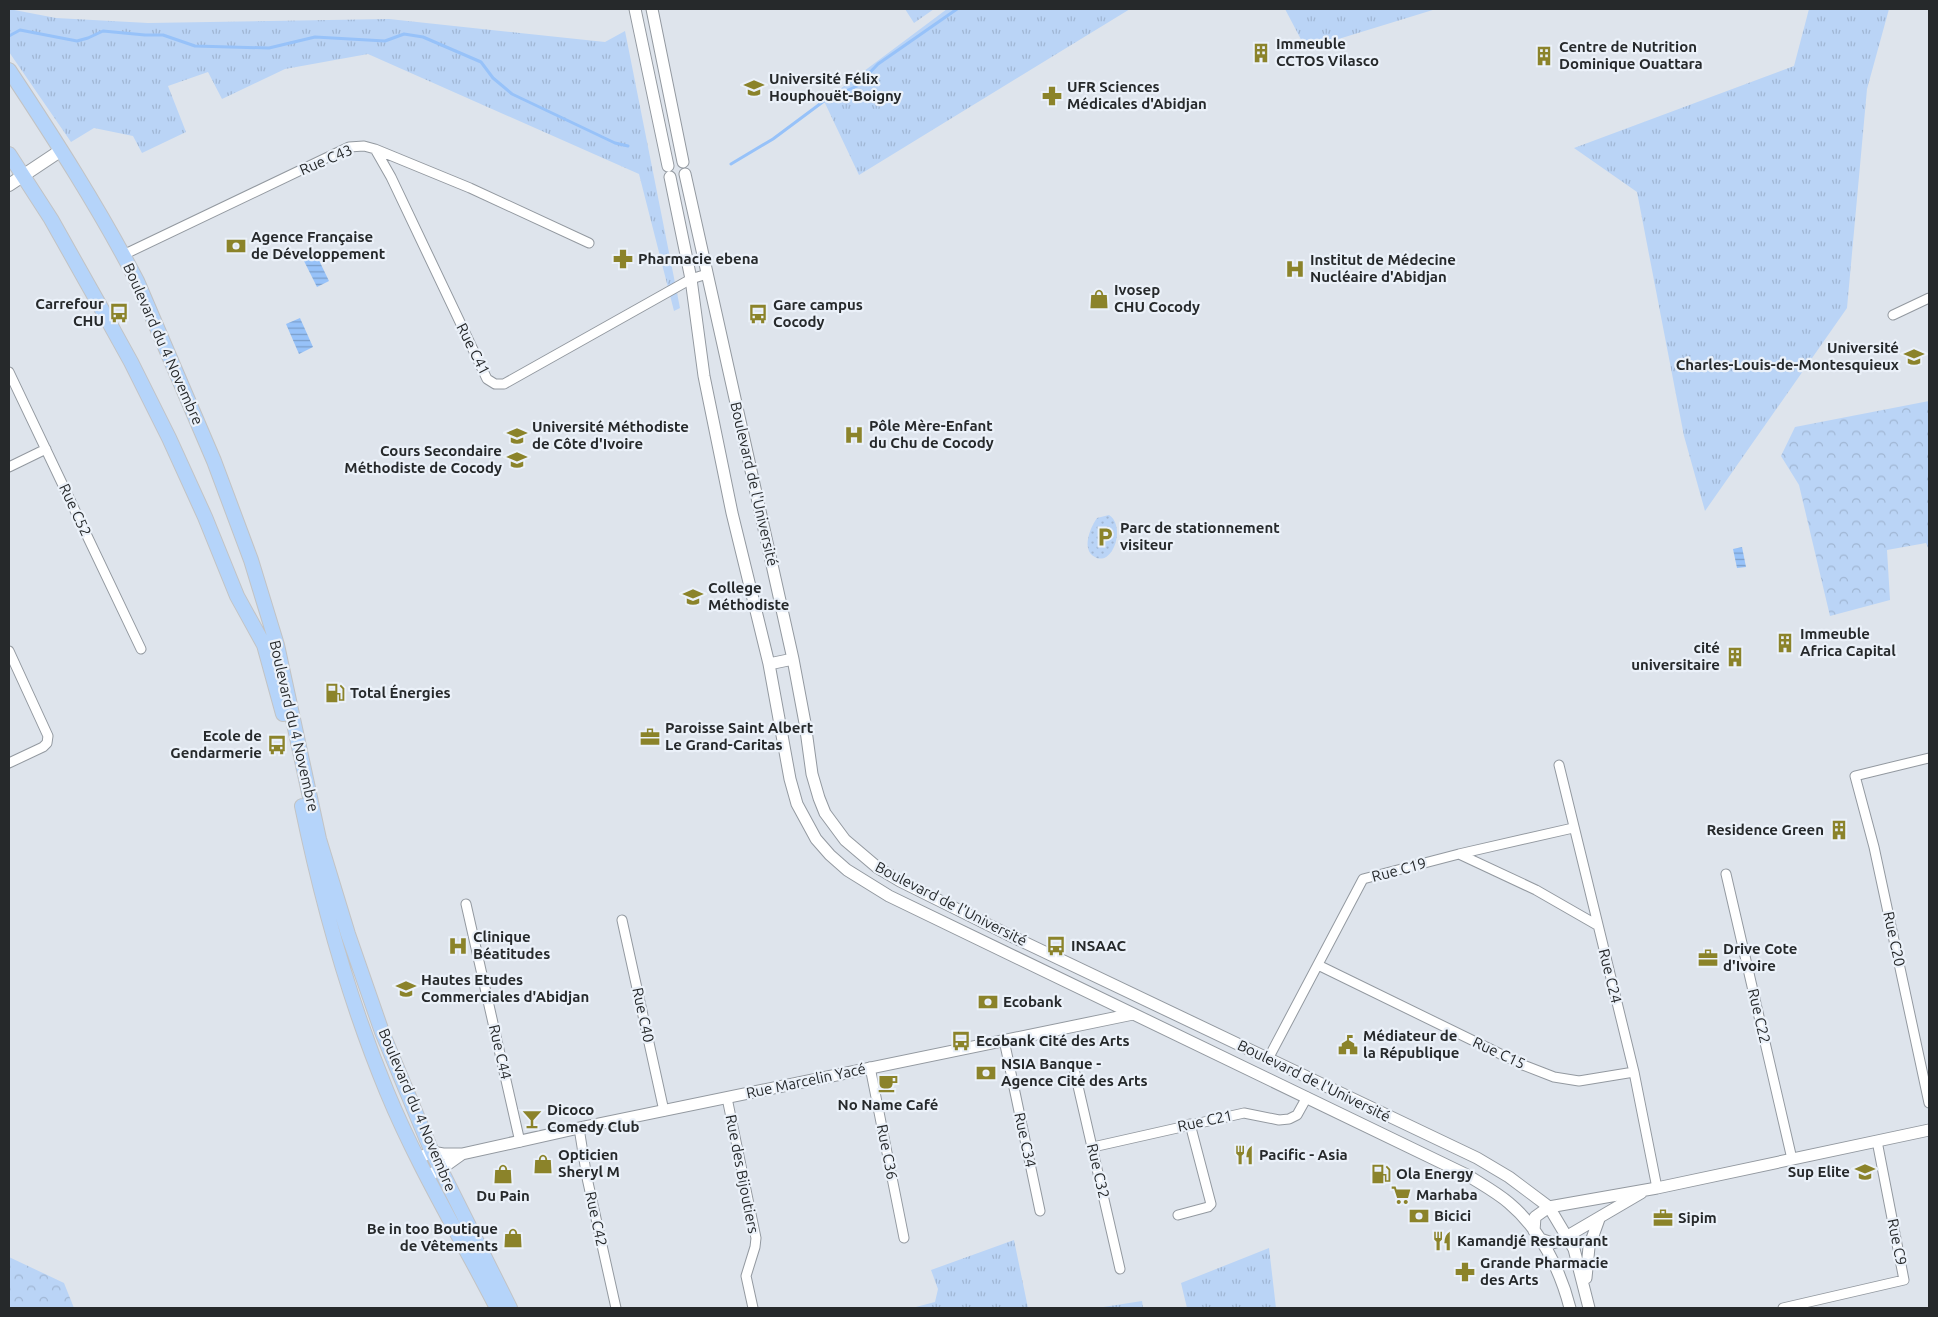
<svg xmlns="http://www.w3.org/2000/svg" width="1938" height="1317" font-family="Ubuntu,sans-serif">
	<defs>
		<pattern id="grass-tufts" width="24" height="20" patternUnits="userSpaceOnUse" patternTransform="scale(1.25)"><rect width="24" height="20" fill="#bad4f6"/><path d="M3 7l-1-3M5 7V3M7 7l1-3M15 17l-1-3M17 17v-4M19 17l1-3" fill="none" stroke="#a0b6d3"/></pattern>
		<pattern id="forest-crowns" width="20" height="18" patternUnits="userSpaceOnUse" patternTransform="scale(1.25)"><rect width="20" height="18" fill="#bad4f6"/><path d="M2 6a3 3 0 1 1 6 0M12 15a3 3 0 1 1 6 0" fill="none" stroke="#a0b6d3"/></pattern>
		<pattern id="park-dots" width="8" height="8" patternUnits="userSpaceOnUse" patternTransform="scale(1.25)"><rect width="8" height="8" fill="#bad4f6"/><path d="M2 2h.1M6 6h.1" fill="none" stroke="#a0b6d3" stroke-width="1.8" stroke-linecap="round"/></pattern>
		<pattern id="water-rules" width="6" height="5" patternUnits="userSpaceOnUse" patternTransform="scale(1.25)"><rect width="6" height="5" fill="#97c2f9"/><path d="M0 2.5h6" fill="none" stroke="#7b9eca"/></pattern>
	</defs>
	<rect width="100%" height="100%" fill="#dee4ec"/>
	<path fill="url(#grass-tufts)" d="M9,9L56,18L148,23L389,19L605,42L625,31L680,308L674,311L639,174L368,54L285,69L222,99L208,72L168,86L186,132L142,153L133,136L94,128L71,142L9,52Z
		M905,9H934L914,23Z
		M947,9H1130L859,175L824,101Z
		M1285,9H1436L1306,49Z
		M1809,9H1889L1867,89L1847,308L1705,511L1684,436L1637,192L1574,148L1794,66Z
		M1014,1240L1028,1308H912L935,1302L938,1289L931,1270Z
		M1269,1248L1276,1308H1187L1181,1283Z
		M1142,1301L1143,1308H1097Z"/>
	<path fill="url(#forest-crowns)" d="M1929,401V550L1926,543L1887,550L1890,600L1830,616L1799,485L1781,456L1795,427Z
		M9,1257L64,1283L74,1308H9Z"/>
	<path fill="url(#park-dots)" d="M1109,515C1122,523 1118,550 1106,557C1103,559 1098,559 1095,557C1081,550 1090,528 1097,518Z"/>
	<path fill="url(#water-rules)" d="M315,252L329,281L317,287L303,259Z
		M300,318L313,347L299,354L286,324Z
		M1742,547L1746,567L1737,568L1733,549Z"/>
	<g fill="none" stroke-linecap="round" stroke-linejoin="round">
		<path stroke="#97c2f9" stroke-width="3" d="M9,36L20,30L77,41L88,38L103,31L145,35H163L195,46L269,48L315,37L385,41L404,34L423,37L481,62L493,78L512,94L615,143L628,146
			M731,164L773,139L824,101L857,86L878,64L957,9"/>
		<defs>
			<path id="minor" d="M375,149L391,177L487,379L495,384H504L691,279L707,274
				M123,255L349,147L364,146L375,149L470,188L589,243
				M1893,315L1929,298
				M9,372L141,649
				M9,467L46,449
				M9,651L48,736L47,743L43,747L9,763
				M1929,758L1855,776L1874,847L1929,1103
				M1559,765L1634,1072L1657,1188
				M1459,854L1536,890L1597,925
				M1726,874L1792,1159
				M466,904L520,1142
				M622,920L664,1111
				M1318,965L1523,1065L1554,1077L1579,1081L1634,1072
				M1004,1040L1040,1211
				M1268,1059L1363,879L1459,854L1573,828
				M870,1067L904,1238
				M1075,1073L1120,1269
				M727,1098L756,1238L755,1247L746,1276L753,1308
				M579,1128L587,1178L616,1308
				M1093,1147L1244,1113L1279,1120L1289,1119L1297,1115L1307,1097
				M1178,1215L1208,1207L1211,1204L1190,1124
				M1783,1308L1904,1280L1877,1141"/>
			<path id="tertiary" d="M635,9L668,166
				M652,9L683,162
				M685,174L793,659L805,723L812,774L819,798L825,813L845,840L878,868L900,881L1011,936L1477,1158L1509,1177L1549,1207L1574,1249L1589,1308
				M670,177L691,279L704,376L732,513L769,664L790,779L797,804L816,839L830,855L847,870L889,896L1467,1175C1481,1184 1496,1192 1509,1203C1540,1229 1560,1269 1570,1308
				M769,664L793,659
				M418,1158L432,1152L443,1154H462L579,1128L1133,1014
				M427,1176L441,1169L462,1154
				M1534,1231L1535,1217L1549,1207L1657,1188L1929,1130
				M1540,1239L1552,1243L1559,1241L1641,1193
				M1586,1278L1589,1247L1599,1219"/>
			<path id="secondary" d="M9,185L60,151"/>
			<path id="primary" d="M9,70C54,138 99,208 137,281L214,461L251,560L277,645L319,839L348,934L382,1032L432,1152L510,1308
				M9,154L51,219L100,306L131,362L169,438L205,517L237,596L264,645L283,714
				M302,806C322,903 349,1000 387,1092C418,1167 460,1236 497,1308"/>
		</defs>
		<use href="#minor" stroke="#9399a0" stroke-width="11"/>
		<use href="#tertiary" stroke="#9399a0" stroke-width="13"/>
		<use href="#secondary" stroke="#9399a0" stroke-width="14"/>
		<use href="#primary" stroke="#c2c3c4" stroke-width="16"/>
		<use href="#minor" stroke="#fff" stroke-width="9"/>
		<use href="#tertiary" stroke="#fff" stroke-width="11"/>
		<use href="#secondary" stroke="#fff" stroke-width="12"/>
		<use href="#primary" stroke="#b5d4fa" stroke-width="14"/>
	</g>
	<defs>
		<symbol id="building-bare" viewBox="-9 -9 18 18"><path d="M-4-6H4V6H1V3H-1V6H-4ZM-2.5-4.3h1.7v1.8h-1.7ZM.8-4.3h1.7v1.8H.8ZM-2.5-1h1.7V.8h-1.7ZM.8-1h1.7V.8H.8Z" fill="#8b832a" stroke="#ebf1f9" stroke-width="2.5" paint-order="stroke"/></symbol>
		<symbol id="university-bare" viewBox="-9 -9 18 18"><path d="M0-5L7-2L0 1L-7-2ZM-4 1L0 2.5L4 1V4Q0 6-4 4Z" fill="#8b832a" stroke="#ebf1f9" stroke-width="2.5" paint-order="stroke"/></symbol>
		<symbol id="pharmacy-bare" viewBox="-9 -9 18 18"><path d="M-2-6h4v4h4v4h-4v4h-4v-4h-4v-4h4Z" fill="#8b832a" stroke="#ebf1f9" stroke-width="2.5" paint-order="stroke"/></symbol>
		<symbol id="bank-bare" viewBox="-9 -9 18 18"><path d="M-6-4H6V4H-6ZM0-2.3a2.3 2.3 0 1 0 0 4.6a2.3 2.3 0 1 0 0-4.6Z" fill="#8b832a" stroke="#ebf1f9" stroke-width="2.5" paint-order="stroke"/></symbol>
		<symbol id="hospital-bare" viewBox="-9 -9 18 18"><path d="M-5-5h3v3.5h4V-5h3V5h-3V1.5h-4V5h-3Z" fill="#8b832a" stroke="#ebf1f9" stroke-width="2.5" paint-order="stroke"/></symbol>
		<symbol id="shop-bare" viewBox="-9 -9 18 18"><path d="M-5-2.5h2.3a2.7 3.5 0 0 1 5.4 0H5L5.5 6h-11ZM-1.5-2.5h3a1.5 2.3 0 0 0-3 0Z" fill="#8b832a" stroke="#ebf1f9" stroke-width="2.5" paint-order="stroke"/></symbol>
		<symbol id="bus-bare" viewBox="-9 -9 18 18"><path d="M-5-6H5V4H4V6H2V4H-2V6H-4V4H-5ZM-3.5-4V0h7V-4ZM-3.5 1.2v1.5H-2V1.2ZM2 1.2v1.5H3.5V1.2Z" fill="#8b832a" stroke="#ebf1f9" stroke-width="2.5" paint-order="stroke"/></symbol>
		<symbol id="school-bare" viewBox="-9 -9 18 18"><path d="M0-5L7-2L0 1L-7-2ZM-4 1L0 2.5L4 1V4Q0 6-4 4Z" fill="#8b832a" stroke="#ebf1f9" stroke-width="2.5" paint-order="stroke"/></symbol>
		<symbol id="parking-bare" viewBox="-9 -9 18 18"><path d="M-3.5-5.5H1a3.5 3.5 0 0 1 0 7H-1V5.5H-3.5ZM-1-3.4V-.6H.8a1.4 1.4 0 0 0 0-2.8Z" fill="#8b832a" stroke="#ebf1f9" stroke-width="2.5" paint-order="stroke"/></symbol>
		<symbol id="fuel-bare" viewBox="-9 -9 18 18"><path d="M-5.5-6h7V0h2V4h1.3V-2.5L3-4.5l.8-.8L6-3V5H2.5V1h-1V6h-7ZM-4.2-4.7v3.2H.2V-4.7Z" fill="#8b832a" stroke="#ebf1f9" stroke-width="2.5" paint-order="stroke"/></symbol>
		<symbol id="office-bare" viewBox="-9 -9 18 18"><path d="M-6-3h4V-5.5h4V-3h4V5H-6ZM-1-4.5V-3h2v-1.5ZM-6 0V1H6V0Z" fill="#8b832a" stroke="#ebf1f9" stroke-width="2.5" paint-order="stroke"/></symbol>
		<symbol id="civic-bare" viewBox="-9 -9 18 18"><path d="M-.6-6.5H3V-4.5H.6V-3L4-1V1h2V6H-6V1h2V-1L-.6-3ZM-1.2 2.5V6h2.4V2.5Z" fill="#8b832a" stroke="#ebf1f9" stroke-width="2.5" paint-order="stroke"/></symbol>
		<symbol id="cafe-bare" viewBox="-9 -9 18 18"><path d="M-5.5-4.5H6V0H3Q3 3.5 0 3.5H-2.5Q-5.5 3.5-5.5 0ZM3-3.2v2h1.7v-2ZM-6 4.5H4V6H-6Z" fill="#8b832a" stroke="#ebf1f9" stroke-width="2.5" paint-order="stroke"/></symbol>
		<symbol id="bar-bare" viewBox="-9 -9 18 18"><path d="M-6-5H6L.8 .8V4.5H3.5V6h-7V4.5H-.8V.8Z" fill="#8b832a" stroke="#ebf1f9" stroke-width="2.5" paint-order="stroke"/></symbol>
		<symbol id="restaurant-bare" viewBox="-9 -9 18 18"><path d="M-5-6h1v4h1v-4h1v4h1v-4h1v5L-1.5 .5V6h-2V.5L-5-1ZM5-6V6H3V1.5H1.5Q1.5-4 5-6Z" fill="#8b832a" stroke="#ebf1f9" stroke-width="2.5" paint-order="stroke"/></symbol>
		<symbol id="supermarket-bare" viewBox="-9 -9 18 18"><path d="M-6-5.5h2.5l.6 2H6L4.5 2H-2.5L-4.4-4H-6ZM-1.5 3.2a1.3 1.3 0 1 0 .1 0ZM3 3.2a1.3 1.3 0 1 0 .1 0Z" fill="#8b832a" stroke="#ebf1f9" stroke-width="2.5" paint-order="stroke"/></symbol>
	</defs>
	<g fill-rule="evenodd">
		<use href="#building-bare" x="1247" y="39" width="28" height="28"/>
		<use href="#building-bare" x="1530" y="42" width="28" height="28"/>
		<use href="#university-bare" x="740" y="74" width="28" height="28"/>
		<use href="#pharmacy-bare" x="1038" y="82" width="28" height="28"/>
		<use href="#bank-bare" x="222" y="232" width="28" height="28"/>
		<use href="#pharmacy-bare" x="609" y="245" width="28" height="28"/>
		<use href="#hospital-bare" x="1281" y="255" width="28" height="28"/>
		<use href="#shop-bare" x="1085" y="285" width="28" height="28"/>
		<use href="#bus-bare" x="105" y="299" width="28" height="28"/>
		<use href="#bus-bare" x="744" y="300" width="28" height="28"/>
		<use href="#university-bare" x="1900" y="343" width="28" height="28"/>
		<use href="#hospital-bare" x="840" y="421" width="28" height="28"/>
		<use href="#university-bare" x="503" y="422" width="28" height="28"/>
		<use href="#school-bare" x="503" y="446" width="28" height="28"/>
		<use href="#parking-bare" x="1091" y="523" width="28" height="28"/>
		<use href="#school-bare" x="679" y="583" width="28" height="28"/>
		<use href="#building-bare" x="1771" y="629" width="28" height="28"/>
		<use href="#building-bare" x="1721" y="643" width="28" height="28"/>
		<use href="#fuel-bare" x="321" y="679" width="28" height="28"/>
		<use href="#office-bare" x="636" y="723" width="28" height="28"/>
		<use href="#bus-bare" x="263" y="731" width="28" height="28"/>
		<use href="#building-bare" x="1825" y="816" width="28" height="28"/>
		<use href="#hospital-bare" x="444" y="932" width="28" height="28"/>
		<use href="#bus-bare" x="1042" y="932" width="28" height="28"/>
		<use href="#office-bare" x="1694" y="944" width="28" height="28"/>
		<use href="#university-bare" x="392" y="975" width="28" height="28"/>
		<use href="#bank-bare" x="974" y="988" width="28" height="28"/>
		<use href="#bus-bare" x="947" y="1027" width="28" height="28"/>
		<use href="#civic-bare" x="1334" y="1031" width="28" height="28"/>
		<use href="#bank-bare" x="972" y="1059" width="28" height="28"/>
		<use href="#cafe-bare" x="874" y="1069" width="28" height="28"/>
		<use href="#bar-bare" x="518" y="1105" width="28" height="28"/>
		<use href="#restaurant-bare" x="1230" y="1141" width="28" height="28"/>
		<use href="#shop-bare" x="529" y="1150" width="28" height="28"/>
		<use href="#university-bare" x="1851" y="1158" width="28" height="28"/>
		<use href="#shop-bare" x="489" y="1160" width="28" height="28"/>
		<use href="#fuel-bare" x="1367" y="1160" width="28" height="28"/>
		<use href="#supermarket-bare" x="1387" y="1181" width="28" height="28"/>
		<use href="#bank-bare" x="1405" y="1202" width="28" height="28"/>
		<use href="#office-bare" x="1649" y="1204" width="28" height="28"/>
		<use href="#shop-bare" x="499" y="1224" width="28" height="28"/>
		<use href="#restaurant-bare" x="1428" y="1227" width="28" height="28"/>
		<use href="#pharmacy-bare" x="1451" y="1258" width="28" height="28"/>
	</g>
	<g text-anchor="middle" stroke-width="4.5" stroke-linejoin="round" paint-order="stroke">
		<g font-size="15" font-weight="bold" fill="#26292b" stroke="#ebf1f9" text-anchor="start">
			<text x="1276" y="49">Immeuble<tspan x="1276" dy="17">CCTOS Vilasco</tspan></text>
			<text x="1559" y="52">Centre de Nutrition<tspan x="1559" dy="17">Dominique Ouattara</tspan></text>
			<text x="769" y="84">Université Félix<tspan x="769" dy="17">Houphouët-Boigny</tspan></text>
			<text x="1067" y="92">UFR Sciences<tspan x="1067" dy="17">Médicales d'Abidjan</tspan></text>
			<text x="251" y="242">Agence Française<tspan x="251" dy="17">de Développement</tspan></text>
			<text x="638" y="264">Pharmacie ebena</text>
			<text x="1310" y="265">Institut de Médecine<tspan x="1310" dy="17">Nucléaire d'Abidjan</tspan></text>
			<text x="1114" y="295">Ivosep<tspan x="1114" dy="17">CHU Cocody</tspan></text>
			<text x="104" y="309" text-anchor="end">Carrefour<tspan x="104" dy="17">CHU</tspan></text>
			<text x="773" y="310">Gare campus<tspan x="773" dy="17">Cocody</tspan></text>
			<text x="1899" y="353" text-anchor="end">Université<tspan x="1899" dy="17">Charles-Louis-de-Montesquieux</tspan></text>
			<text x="869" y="431">Pôle Mère-Enfant<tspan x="869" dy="17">du Chu de Cocody</tspan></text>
			<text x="532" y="432">Université Méthodiste<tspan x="532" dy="17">de Côte d'Ivoire</tspan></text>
			<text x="502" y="456" text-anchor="end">Cours Secondaire<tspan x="502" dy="17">Méthodiste de Cocody</tspan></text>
			<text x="1120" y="533">Parc de stationnement<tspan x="1120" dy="17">visiteur</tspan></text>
			<text x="708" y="593">College<tspan x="708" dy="17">Méthodiste</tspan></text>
			<text x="1800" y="639">Immeuble<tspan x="1800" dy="17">Africa Capital</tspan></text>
			<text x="1720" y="653" text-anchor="end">cité<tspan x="1720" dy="17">universitaire</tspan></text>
			<text x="350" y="698">Total Énergies</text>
			<text x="665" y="733">Paroisse Saint Albert<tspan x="665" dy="17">Le Grand-Caritas</tspan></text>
			<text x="262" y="741" text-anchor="end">Ecole de<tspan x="262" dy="17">Gendarmerie</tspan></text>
			<text x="1824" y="835" text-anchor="end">Residence Green</text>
			<text x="473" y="942">Clinique<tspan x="473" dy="17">Béatitudes</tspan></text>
			<text x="1071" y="951">INSAAC</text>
			<text x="1723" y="954">Drive Cote<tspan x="1723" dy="17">d'Ivoire</tspan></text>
			<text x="421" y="985">Hautes Etudes<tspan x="421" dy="17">Commerciales d'Abidjan</tspan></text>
			<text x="1003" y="1007">Ecobank</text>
			<text x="1363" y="1041">Médiateur de<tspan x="1363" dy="17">la République</tspan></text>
			<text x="976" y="1046">Ecobank Cité des Arts</text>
			<text x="1001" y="1069">NSIA Banque -<tspan x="1001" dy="17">Agence Cité des Arts</tspan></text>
			<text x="888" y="1110" text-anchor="middle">No Name Café</text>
			<text x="547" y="1115">Dicoco<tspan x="547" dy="17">Comedy Club</tspan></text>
			<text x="558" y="1160">Opticien<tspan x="558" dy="17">Sheryl M</tspan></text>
			<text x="1259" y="1160">Pacific - Asia</text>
			<text x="1850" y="1177" text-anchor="end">Sup Elite</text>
			<text x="1396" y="1179">Ola Energy</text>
			<text x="1416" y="1200">Marhaba</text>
			<text x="503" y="1201" text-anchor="middle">Du Pain</text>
			<text x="1434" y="1221">Bicici</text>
			<text x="1678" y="1223">Sipim</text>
			<text x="498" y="1234" text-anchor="end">Be in too Boutique<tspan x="498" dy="17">de Vêtements</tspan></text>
			<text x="1457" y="1246">Kamandjé Restaurant</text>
			<text x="1480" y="1268">Grande Pharmacie<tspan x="1480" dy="17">des Arts</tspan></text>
		</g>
		<g font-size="15" fill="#26292b" stroke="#ebf1f9">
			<text transform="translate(326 160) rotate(-23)" y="5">Rue C43</text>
			<text transform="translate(163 344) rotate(66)" y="5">Boulevard du 4 Novembre</text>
			<text transform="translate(473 349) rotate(63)" y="5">Rue C41</text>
			<text transform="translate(754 484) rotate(77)" y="5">Boulevard de l'Université</text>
			<text transform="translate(75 510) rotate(65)" y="5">Rue C52</text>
			<text transform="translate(294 726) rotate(77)" y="5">Boulevard du 4 Novembre</text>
			<text transform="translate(1399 870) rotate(-15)" y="5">Rue C19</text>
			<text transform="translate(951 904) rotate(27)" y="5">Boulevard de l'Université</text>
			<text transform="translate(1894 939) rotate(78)" y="5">Rue C20</text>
			<text transform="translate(1610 976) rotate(76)" y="5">Rue C24</text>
			<text transform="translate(643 1015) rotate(78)" y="5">Rue C40</text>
			<text transform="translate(1759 1016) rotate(77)" y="5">Rue C22</text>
			<text transform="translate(500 1052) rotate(77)" y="5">Rue C44</text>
			<text transform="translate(1499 1053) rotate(25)" y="5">Rue C15</text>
			<text transform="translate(806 1081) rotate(-12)" y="5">Rue Marcelin Yacé</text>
			<text transform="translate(1314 1081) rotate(26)" y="5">Boulevard de l'Université</text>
			<text transform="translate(417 1110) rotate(67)" y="5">Boulevard du 4 Novembre</text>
			<text transform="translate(1205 1121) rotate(-12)" y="5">Rue C21</text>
			<text transform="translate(1025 1140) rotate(78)" y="5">Rue C34</text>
			<text transform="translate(887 1152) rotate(79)" y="5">Rue C36</text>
			<text transform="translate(1098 1171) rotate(77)" y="5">Rue C32</text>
			<text transform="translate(742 1174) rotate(79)" y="5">Rue des Bijoutiers</text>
			<text transform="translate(596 1219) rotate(78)" y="5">Rue C42</text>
			<text transform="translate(1897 1242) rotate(79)" y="5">Rue C9</text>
		</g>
	</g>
	<rect width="1938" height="1317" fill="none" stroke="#26292b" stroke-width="20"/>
</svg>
